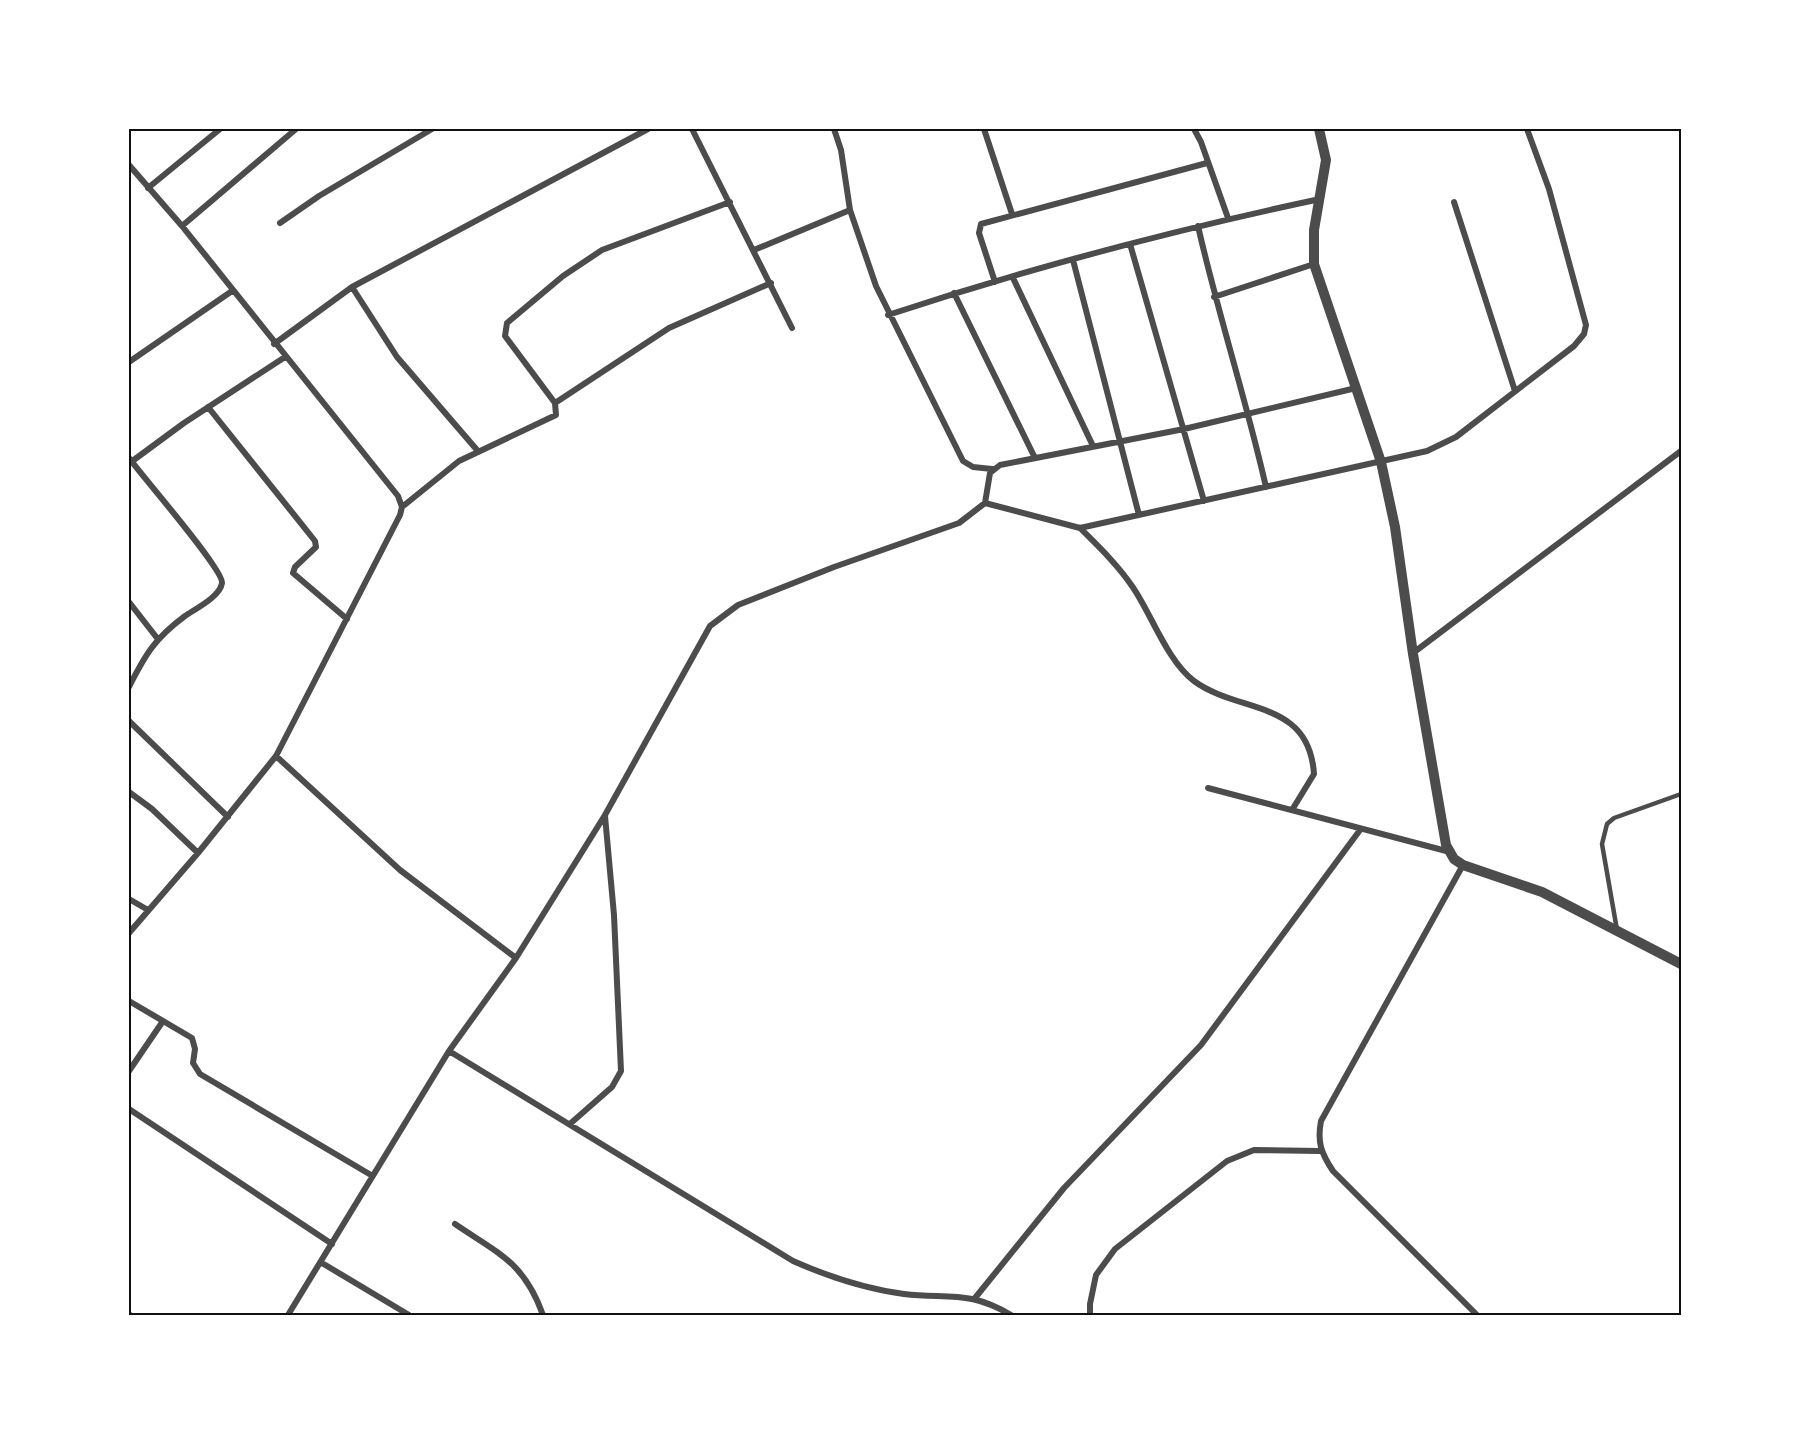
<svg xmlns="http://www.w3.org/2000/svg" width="1810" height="1444" font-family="'Work Sans',sans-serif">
	<rect width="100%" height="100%" fill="#fff"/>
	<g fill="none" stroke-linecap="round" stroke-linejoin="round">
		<path stroke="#4c4c4c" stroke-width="4.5" d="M1617,930L1602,844L1607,824L1614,818L1681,794"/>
		<path stroke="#4c4c4c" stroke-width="6" d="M692,129L792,328
			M834,129L841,150L850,210L876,286L963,461L973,467L992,469
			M984,129L1012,214
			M1194,129L1201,142L1228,218
			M129,165L182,226L398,496L402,507L400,515L276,756L198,853L129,933
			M148,188L220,129
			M1454,202L1515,391
			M280,223L319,196L432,129
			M182,226L296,129
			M1198,226C1218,314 1246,399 1266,487
			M1130,244L1204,501
			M754,250L850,210
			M1073,260L1139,515
			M1013,278L1093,446
			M995,282L979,233L981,224L1207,163
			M352,287L397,357L477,450
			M954,293L1035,458
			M1214,297L1314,264
			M888,315C1030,268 1174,230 1320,199
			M274,344L352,287L648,129
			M129,362L232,291
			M555,403L669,328L771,283
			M208,407L315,541L316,547L295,567L293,573L347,619
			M129,458C142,476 224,570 222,583C220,597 195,609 185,616C155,638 145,655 129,687
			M131,462L184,423L285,357
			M985,503L1080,528L1427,451L1456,437L1574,346L1584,334L1586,325L1549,189L1527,129
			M402,507L459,461L556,415L555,403L505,336L507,323L563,276L602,250L730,202
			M1080,528C1098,546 1117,564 1132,586C1151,613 1167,661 1194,681C1239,714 1309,699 1314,774L1292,810
			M129,602L157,638
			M1413,653L1681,451
			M129,721L228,817
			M276,756L400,870L516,958
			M1208,788L1450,852
			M129,792L152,809L198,853
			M1463,865L1321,1121C1317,1142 1321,1153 1333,1171L1477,1315
			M129,899L148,910
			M129,1001L192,1038L195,1049L193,1063L200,1074L371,1175
			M449,1051L793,1261C827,1276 866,1289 904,1294C948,1299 969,1290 1011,1315
			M129,1071L163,1021
			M129,1109L332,1244
			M571,1123L612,1087L621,1071L614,915L605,816
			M455,1224C499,1254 524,1262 543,1315
			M322,1263L409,1315
			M975,1298L1064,1188L1201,1045L1360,830
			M129,1314L130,1315
			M288,1315L449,1051L516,958L605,815L710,626L738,605L834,567L959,523L985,503L990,473L1000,465L1184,429L1356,388
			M1090,1315V1304L1096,1275L1115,1249L1227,1161L1254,1150L1320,1151"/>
		<path stroke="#4c4c4c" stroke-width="10" d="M1319,129L1326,160L1314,230V264L1381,462L1395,527L1413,654L1446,845L1454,859L1463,865L1542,892L1681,964"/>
	</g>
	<rect width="1810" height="1444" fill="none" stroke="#ffffff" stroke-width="261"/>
	<rect x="130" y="130" width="1550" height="1184" fill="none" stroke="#111" stroke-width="2"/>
</svg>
